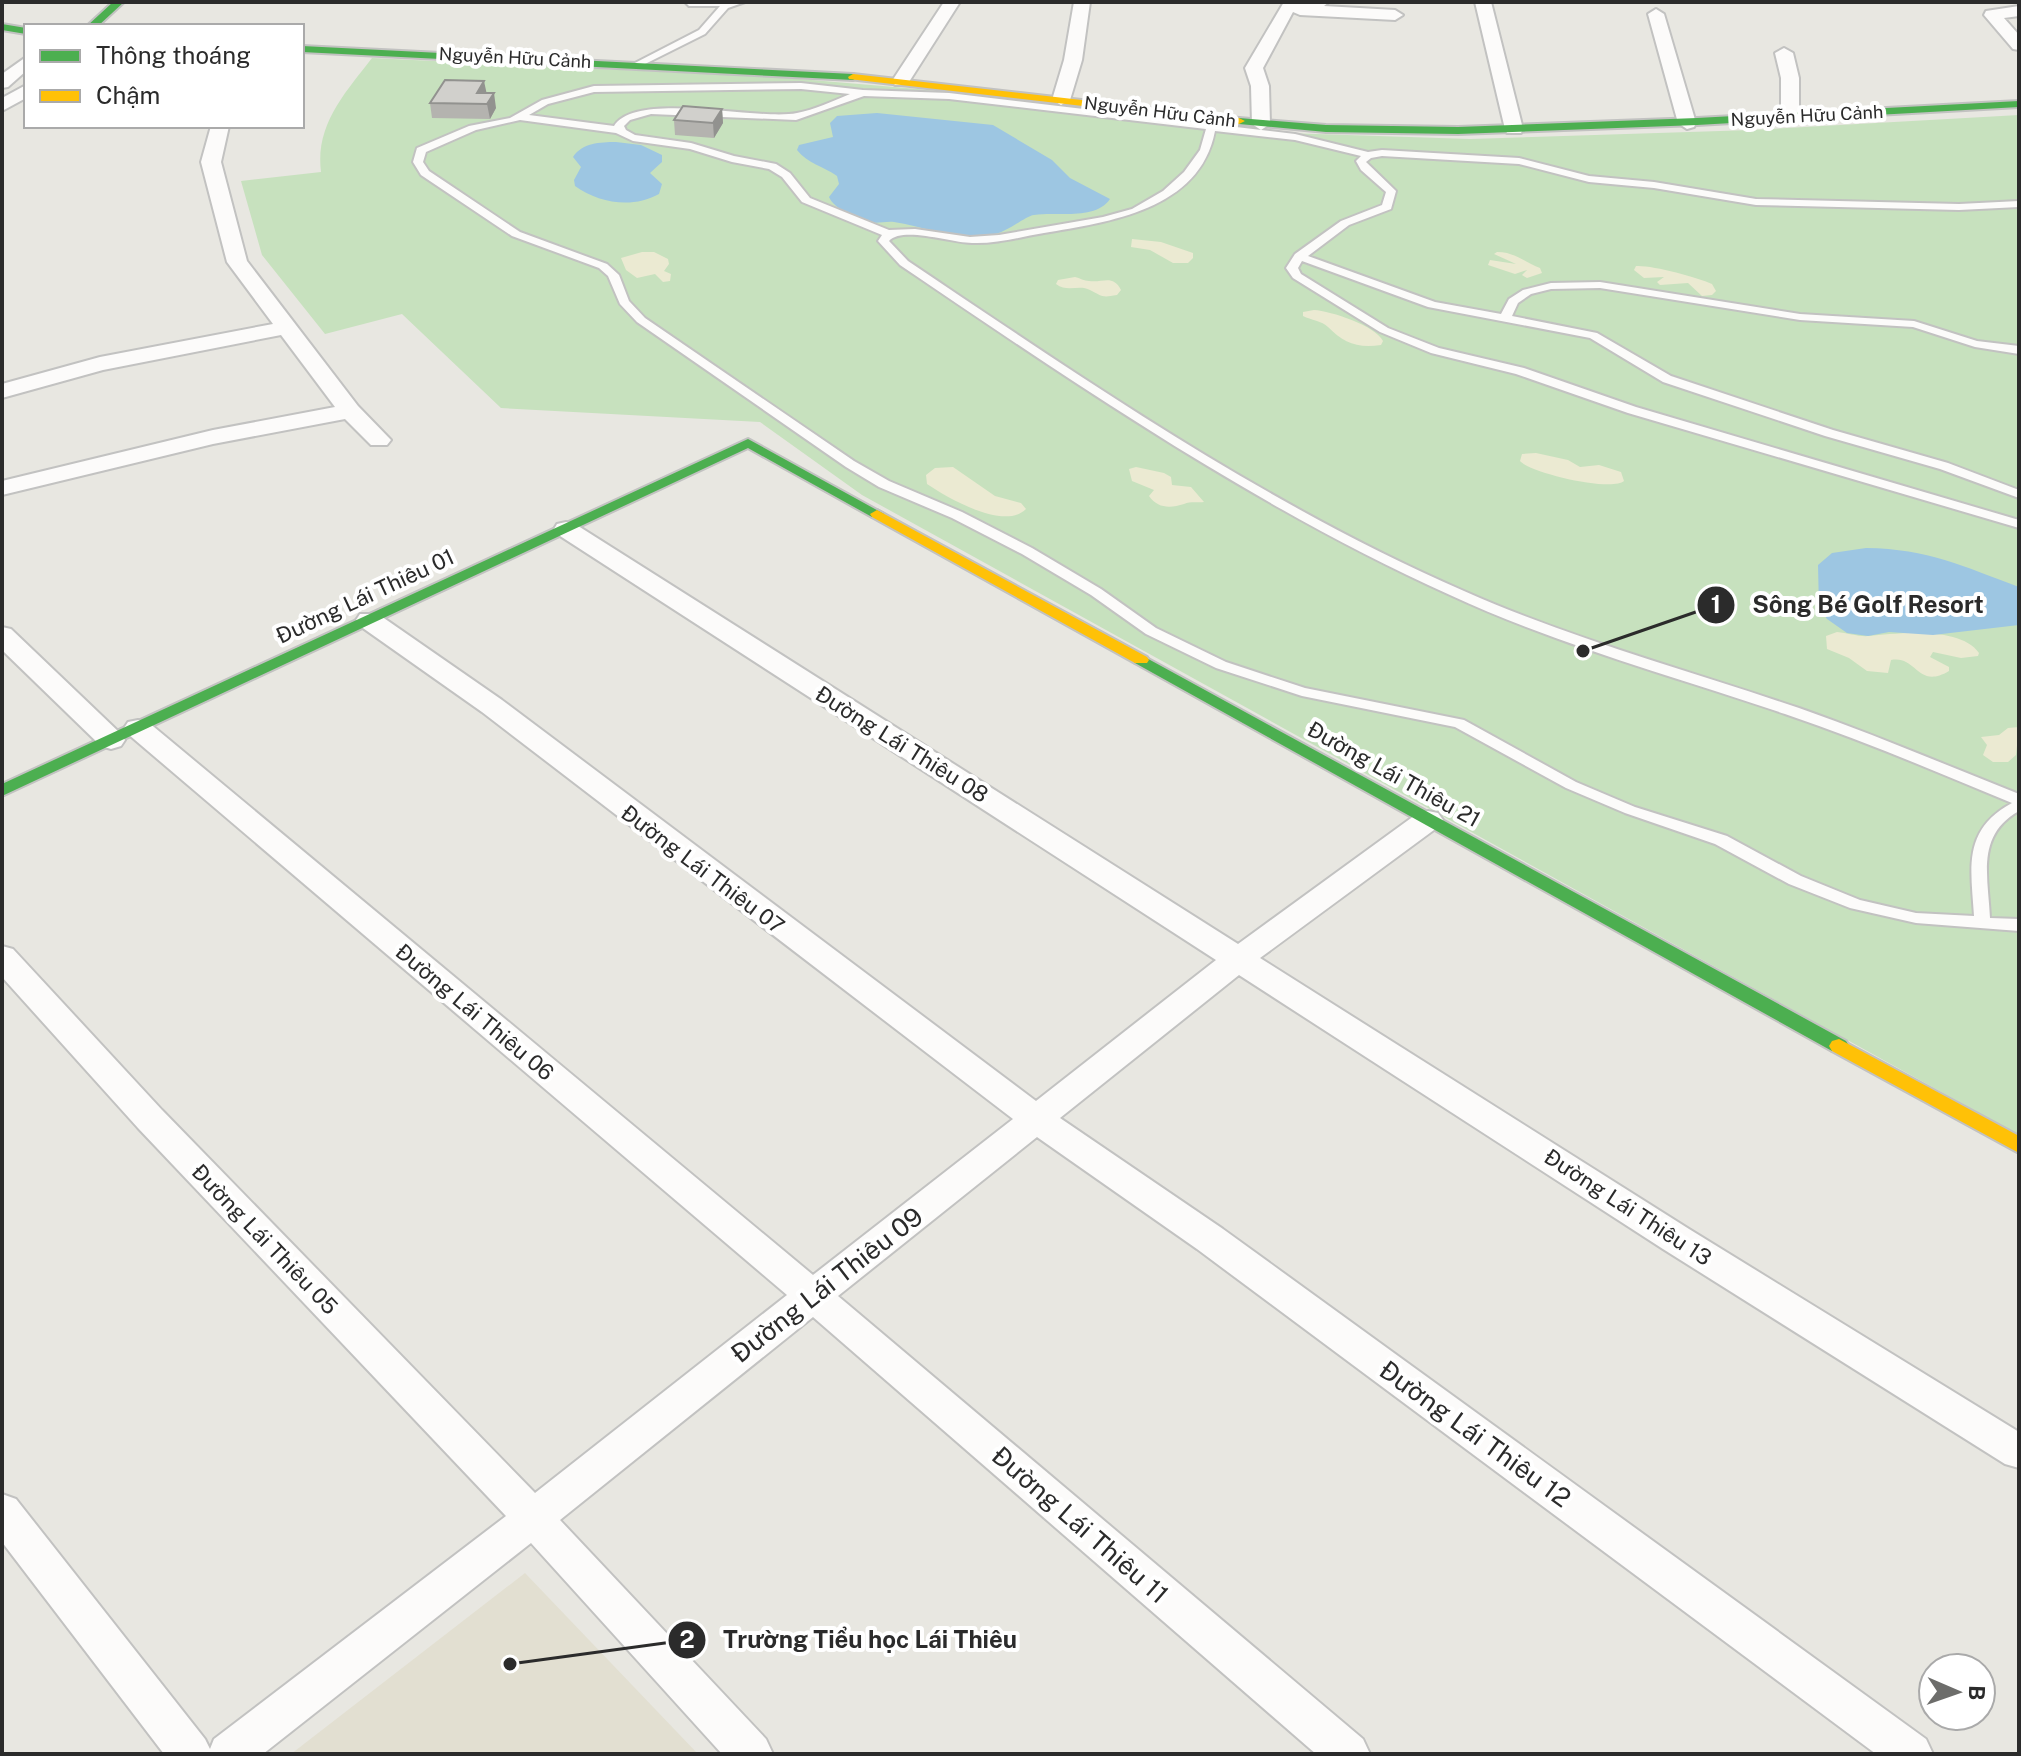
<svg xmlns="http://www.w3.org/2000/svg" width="2021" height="1756" font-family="'Public Sans',sans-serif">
	<rect width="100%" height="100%" fill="#e8e7e1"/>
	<path fill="#e2dfd1" d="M525,1573L698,1754H291Z"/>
	<path fill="#c7e1be" d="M372,58L788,78L918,89L1286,133L1470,139L1752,130L2019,115V1135L862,495L760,422L501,408L402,314L325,334L262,255L241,181L321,172C315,125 345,93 372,58Z"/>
	<path fill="#ebead2" d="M1132,239L1161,242L1193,253V258L1188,263H1173L1150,250L1131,247Z
		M642,252H654L668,259L669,264L664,271L671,274L670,281L663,282L655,274L637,278L626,270L621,258Z
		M1497,252C1515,252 1524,262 1540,268L1542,273L1527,278L1522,275L1527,270L1515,274L1488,265L1490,260L1516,264L1494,254Z
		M1636,266C1652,265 1697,277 1712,284L1716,291L1712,295L1702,296L1688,283L1660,285L1657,282L1664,277L1644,278L1634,270Z
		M1075,277C1080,278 1084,281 1089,281C1103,283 1113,274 1121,290L1117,295C1101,298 1102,296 1090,290C1079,284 1068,293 1056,284L1058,280Z
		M1314,310C1331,311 1376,326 1383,341L1381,345C1357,349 1343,342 1328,327C1322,321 1311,320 1303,316V312Z
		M1536,453L1568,460L1580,467L1599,465L1621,472L1624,481C1612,492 1530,473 1520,461L1522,454Z
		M953,467L995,496L1021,503L1026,509C1004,531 948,498 927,484L926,475L935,468Z
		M1136,467L1164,473L1171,477L1172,485L1191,487L1204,502C1198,503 1191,501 1184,504C1171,508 1158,509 1149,496L1154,490L1132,481L1129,469Z
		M1837,632C1848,633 1859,637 1869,636C1897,633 1961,626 1979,653L1978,656L1961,658L1933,652L1930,657L1949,667V671C1917,690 1917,655 1891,660L1888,673L1867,671L1849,658L1827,649L1826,636Z
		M2019,727L2016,755L2008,762H1993L1983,755L1987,745L1981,737L1999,735L2008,728Z"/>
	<path fill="#9dc6e2" d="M877,113L993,125L1052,160L1070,178L1110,199C1095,221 1057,211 1034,215C1025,216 1007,233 991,235C958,241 926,227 894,222C886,221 877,224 869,222C857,219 834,209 829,197L839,184L837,176C823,166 808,164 797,150L799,145L833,137L830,123L837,116Z
		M616,142L641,145L662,155V162L650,173L662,184L659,194C632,209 599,203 575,186L574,180L581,167L573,157C582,143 600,142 616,142Z
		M1866,548C1929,549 1962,566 2019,587V625L1933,635L1889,632L1868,636L1847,633L1827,619L1819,608L1818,565L1832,553Z"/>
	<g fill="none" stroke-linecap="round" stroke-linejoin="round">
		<defs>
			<path id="lane" d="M745,2L728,8L705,34L641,66L633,64L699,30L720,6H689L685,2Z
				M801,83L863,90L949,93L1295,134L1368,152L1382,150L1519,158L1589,176L1654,182L1756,199L1959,204L2019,201V207L1959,210L1756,205L1654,188L1589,182L1519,164L1382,156L1371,158L1366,162L1396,191L1391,209L1349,225L1308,256L1435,302L1501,314L1509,299L1523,290L1551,283L1600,282L1800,314L1914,321L1977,341L2019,346V354L1975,347L1913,327L1800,320L1600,288L1551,289L1531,294L1518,303L1512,316L1597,333L1671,376L1833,430L1948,463L2019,490V498L1940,469L1825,436L1663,382L1590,338L1428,307L1302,261L1298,268L1301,274L1388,328L1439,348L1524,368L1636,407L2019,520V528L1628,413L1516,374L1431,353L1380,332L1293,278L1286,268L1295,254L1341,221L1382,205L1386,192L1361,170L1356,161L1361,156L1295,140L1215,131C1200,210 1109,222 1044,233C1020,237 996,244 972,243C951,243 903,226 889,241L908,261C1087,381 1266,505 1464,591C1572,639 1687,670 1799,708C1873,734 1946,765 2019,794V811C1976,835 1988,876 1990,918L2019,919V931L1916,923L1850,908L1789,884L1715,844L1625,813L1566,788L1455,727L1302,696L1216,668L1146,634L1091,595L1022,554L952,518L879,487L846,467L637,322L620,304L608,276L599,268L512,236L421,175L413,162L417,148L469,126L510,118L542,100L594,86ZM801,89L850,94C833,101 814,110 797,113C757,121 636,90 614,126L529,115L548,104L594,92ZM864,96L949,99L1206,129L1200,150L1184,172L1163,191L1132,209L1103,217L999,235L970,237L915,229L889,230L810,198L790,173L776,164L734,156L691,143L635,135L626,130L624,126L630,120L651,114L796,120ZM520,120L616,133L633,141L690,149L732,162L769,169L782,177L802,202L882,235L878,241L900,265C1077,385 1255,507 1450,595C1558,645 1673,676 1785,714C1862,740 1937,772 2012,803C1962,830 1971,868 1974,916L1916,913L1860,900L1801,876L1727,836L1635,807L1576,782L1464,720L1305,688L1226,662L1156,628L1101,589L1032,548L962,512L889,481L854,461L645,318L629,301L619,275L607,264L520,232L429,171L423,162L426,152L476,130Z"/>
			<path id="street" d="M944,2H960L907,85H895L892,81Z
				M1074,2H1090L1082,60L1070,100L1061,105L1052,100L1064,60Z
				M1284,2H1329L1324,6L1395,10L1403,15L1395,20L1300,15L1293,12L1263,68L1269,86L1270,124L1261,130L1252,124L1251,86L1245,68Z
				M1475,2H1491L1523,129L1521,133H1507L1505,129Z
				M2019,6V16L2004,18L2019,35V50L2013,49L1984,15L1986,11Z
				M1656,9L1664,14L1696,123L1694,127L1687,129L1678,123L1648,14Z
				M1784,48L1793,53L1799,78V117L1790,123L1781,117V78L1775,53Z
				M26,57V71L8,87L2,88V74Z
				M26,85V98L2,111V98Z
				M211,126H229L221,162L247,261L358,406L391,440L387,445H371L345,419L213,444L2,495V481L213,430L335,407L281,335L103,370L2,398V384L100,357L273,324L227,262L201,162Z
				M566,522L575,524L1238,944L1418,813L1428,811L1438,813L1443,820L1438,827L1260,958L1689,1229L2019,1432V1468L2005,1464L1663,1249L1239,975L1060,1118L1223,1229L1926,1739L1933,1754H1876L1197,1249L1037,1137L838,1296L1363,1739L1370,1754H1316L813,1317L560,1520L766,1739L773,1754H722L531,1543L263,1754H164L2,1542V1494L16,1499L205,1739L210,1749L214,1739L506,1516L138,1128L2,977V946L13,949L162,1110L535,1493L787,1295L128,734L124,728L128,722L138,720L148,722L813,1275L1013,1119L482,712L360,626L356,620L360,614H378L502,700L1036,1101L1216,960L557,534L554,529L557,524Z
				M2,627L11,629L121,734L125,740L121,746L111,749L101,746L2,650Z"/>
			<path id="fast" d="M113,2H124L98,26H87Z
				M2,24L26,28V34L2,30Z
				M302,46L853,74L858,77L853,80L302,52Z
				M2019,101V107L1697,125L1458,134L1326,132L1239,124L1233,121L1239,118L1326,125L1458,127L1697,118Z
				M748,439L884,514L882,517H872L748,448L2,796V784Z
				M1141,655L1846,1041L1849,1046L1846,1051H1832L1135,663L1133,660Z"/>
			<path id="slow" d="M853,74L1239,118L1245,121L1239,124L849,79L848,77Z
				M877,510L1147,657L1149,660L1147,663H1135L872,517L870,514Z
				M1839,1039L2019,1136V1153L1832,1051L1829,1046L1832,1041Z"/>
		</defs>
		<use href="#lane" stroke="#c2c2c1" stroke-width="4"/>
		<use href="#street" stroke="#c2c2c1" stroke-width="4"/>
		<use href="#fast" stroke="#c2c2c1" stroke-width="4"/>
		<use href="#slow" stroke="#c2c2c1" stroke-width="4"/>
		<use href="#lane" fill="#fcfbfa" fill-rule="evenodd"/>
		<use href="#street" fill="#fcfbfa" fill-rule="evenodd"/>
		<use href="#fast" fill="#4caf50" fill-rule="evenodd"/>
		<use href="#slow" fill="#ffc107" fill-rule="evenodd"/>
	</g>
	<path fill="#b4b3af" d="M486,93L496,108L490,119L432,118L430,103Z
		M722,109L723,123L714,138L675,135L674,120Z"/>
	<path fill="#92928f" d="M484,81L487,95L477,93Z
		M494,93L496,108L490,119L487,104Z
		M722,109L723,123L714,138L713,123Z"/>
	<path fill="#d1d0cc" stroke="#92928f" stroke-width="2" d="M445,80L484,81L477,93H494L487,104L430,103Z
		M683,106L722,109L713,123L674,120Z"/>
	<g text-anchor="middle" stroke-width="8" stroke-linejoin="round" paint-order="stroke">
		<g font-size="18" fill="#2b2b2b" stroke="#fff">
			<text transform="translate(515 58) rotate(3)" y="6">Nguyễn Hữu Cảnh</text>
			<text transform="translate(1160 112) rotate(7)" y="6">Nguyễn Hữu Cảnh</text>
			<text transform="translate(1807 116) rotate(-3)" y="6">Nguyễn Hữu Cảnh</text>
		</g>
		<g font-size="22" fill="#2b2b2b" stroke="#fff">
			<text transform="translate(365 596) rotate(-25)" y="8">Đường Lái Thiêu 01</text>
			<text transform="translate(902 744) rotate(32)" y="8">Đường Lái Thiêu 08</text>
			<text transform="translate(1394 774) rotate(29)" y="8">Đường Lái Thiêu 21</text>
			<text transform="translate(703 869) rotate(37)" y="8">Đường Lái Thiêu 07</text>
			<text transform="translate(475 1012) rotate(40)" y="8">Đường Lái Thiêu 06</text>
			<text transform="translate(1628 1207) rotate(33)" y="8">Đường Lái Thiêu 13</text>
			<text transform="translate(265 1239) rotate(46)" y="8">Đường Lái Thiêu 05</text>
		</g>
		<g font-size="26" fill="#2b2b2b" stroke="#fff">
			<text transform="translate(827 1285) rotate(-38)" y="9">Đường Lái Thiêu 09</text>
			<text transform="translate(1475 1434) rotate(36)" y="9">Đường Lái Thiêu 12</text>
			<text transform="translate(1080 1525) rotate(41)" y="9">Đường Lái Thiêu 11</text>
		</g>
	</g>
	<path fill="none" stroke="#2b2b2b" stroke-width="3" d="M1583 651L1716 605M510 1664L687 1640"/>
	<g fill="#2b2b2b" stroke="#fff" stroke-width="3">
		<circle cx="1583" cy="651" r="8"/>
		<circle cx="510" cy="1664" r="8"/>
		<circle cx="1716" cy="605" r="20"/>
		<circle cx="687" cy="1640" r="20"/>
	</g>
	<g font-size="24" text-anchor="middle" font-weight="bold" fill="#fff">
		<text x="1716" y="613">1</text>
		<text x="687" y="1648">2</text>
	</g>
	<g font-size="24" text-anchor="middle" font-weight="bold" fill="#2b2b2b" stroke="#fff" stroke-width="8" stroke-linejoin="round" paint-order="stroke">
		<text x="1868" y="613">Sông Bé Golf Resort</text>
		<text x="870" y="1648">Trường Tiểu học Lái Thiêu</text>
	</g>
	<rect width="2021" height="1756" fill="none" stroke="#2b2b2b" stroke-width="8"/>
	<rect x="24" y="24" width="280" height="104" fill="#ffffff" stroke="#aaaaaa" stroke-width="2"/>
	<rect x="40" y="50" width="40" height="12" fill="#4caf50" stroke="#aaaaaa" stroke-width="2"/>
	<text x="96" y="64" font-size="24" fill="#2b2b2b">Thông thoáng</text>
	<rect x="40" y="90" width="40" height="12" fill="#ffc107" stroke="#aaaaaa" stroke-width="2"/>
	<text x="96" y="104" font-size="24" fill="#2b2b2b">Chậm</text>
	<g transform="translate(1957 1692) rotate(92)"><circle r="38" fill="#ffffff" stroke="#aaaaaa" stroke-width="2"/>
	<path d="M0-6L14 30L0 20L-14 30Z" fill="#6d6d6b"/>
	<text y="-12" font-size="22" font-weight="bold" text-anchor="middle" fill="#2b2b2b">B</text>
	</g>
</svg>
